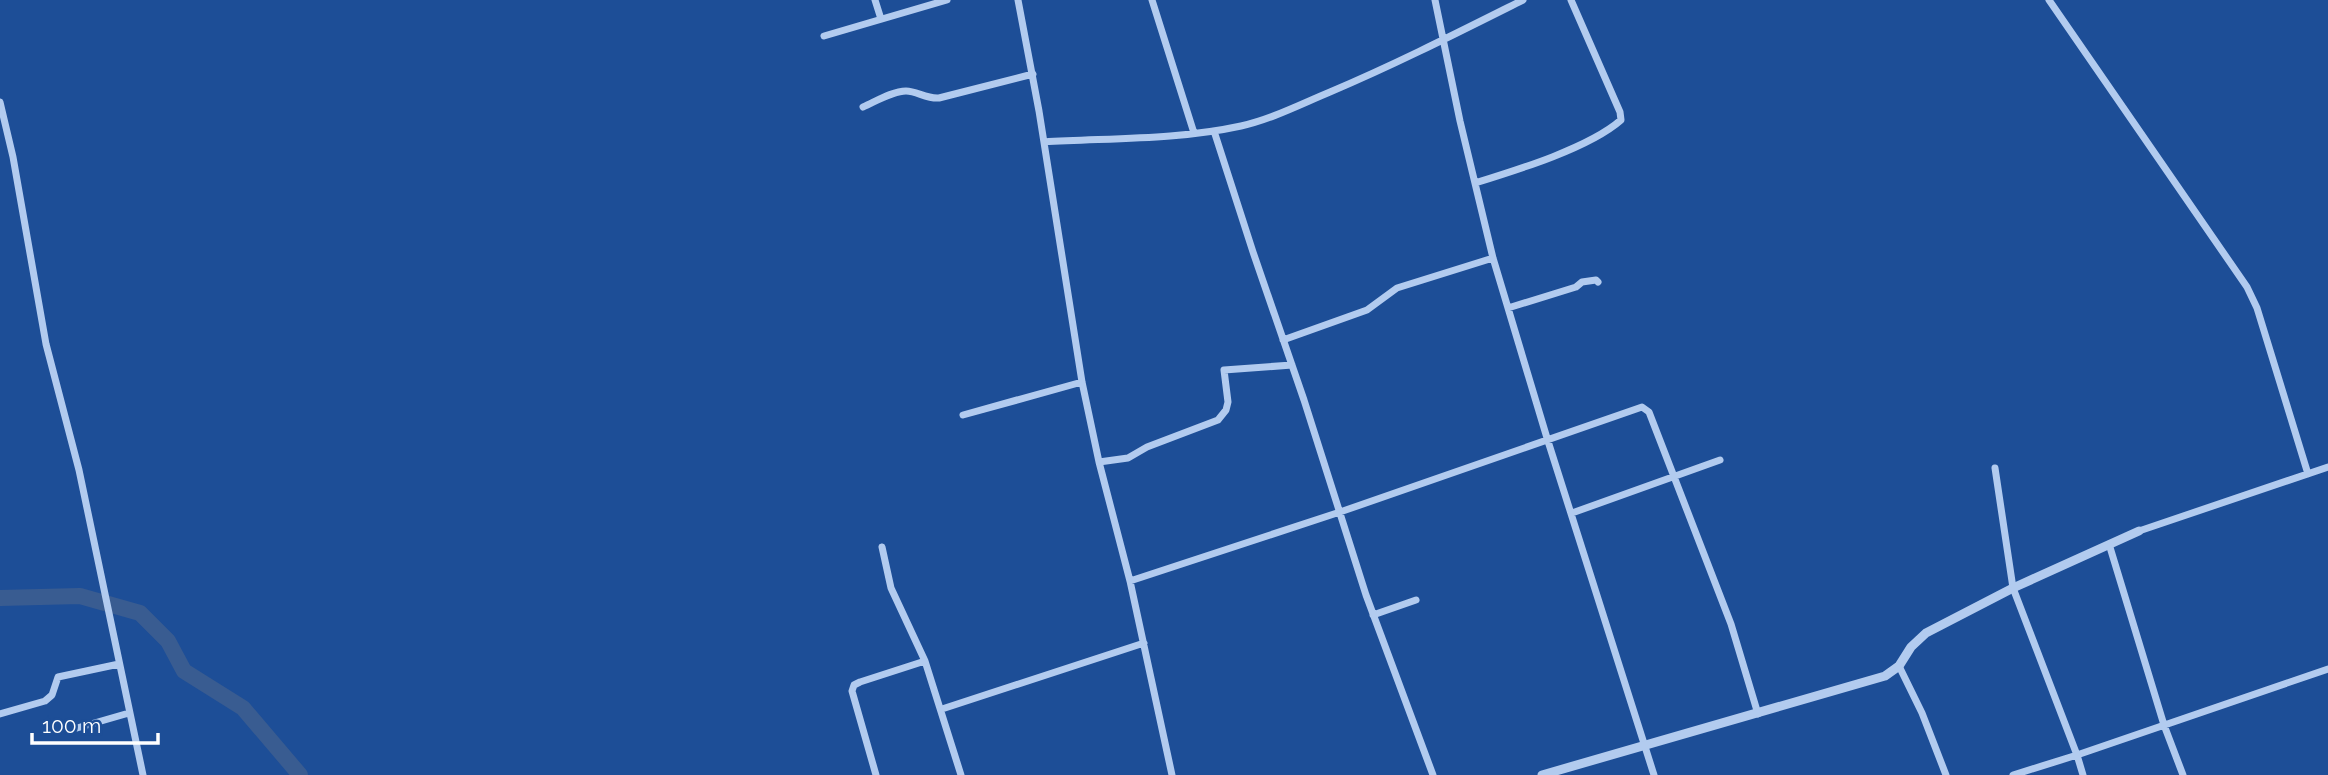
<svg xmlns="http://www.w3.org/2000/svg" width="2328" height="775" font-family="Raleway,sans-serif">
	<rect width="100%" height="100%" fill="#1d4e97"/>
	<g fill="none" stroke-linecap="round" stroke-linejoin="round">
		<path stroke="#395c91" stroke-width="16" d="M0,598L80,596L140,613L168,641L184,671L243,708L300,775"/>
		<path stroke="#b2cbef" stroke-width="7" d="M875,0L881,19
			M1018,0L1039,111L1082,382L1099,462L1130,581L1172,775
			M1152,0L1194,133
			M1435,0L1460,121L1493,258L1547,438L1654,775
			M2049,0L2247,287L2257,308L2308,474
			M824,36L947,0
			M0,102L13,157L46,344L79,470L143,775
			M863,107C875,102 892,91 906,91C917,91 926,99 939,98L1033,74
			M1214,131L1253,252L1304,400L1366,595L1433,775
			M1044,142C1109,138 1177,140 1241,126C1272,119 1301,104 1330,92C1396,64 1459,32 1523,0
			M1475,183C1517,170 1589,148 1621,120L1620,112L1571,0
			M1508,308L1576,287L1582,282L1596,280L1598,282
			M1283,340L1367,310L1397,288L1493,258
			M963,415L1082,382
			M1099,462L1128,458L1147,447L1218,420L1226,410L1228,402L1224,370L1292,365
			M1995,468L2013,588L2077,755L2013,775
			M1572,513L1720,460
			M2139,531L2328,467
			M2109,544L2164,725L2183,775
			M882,547L891,588L925,661L961,775
			M1130,581L1340,512L1642,407L1649,412L1731,624L1758,714
			M1373,615L1416,600
			M1899,666L1922,713L1946,775
			M942,709L1144,643
			M0,714L45,701L52,695L58,677L119,664
			M77,728L129,713
			M876,775L852,691L854,685L860,682L925,661
			M2083,775L2077,755L2328,669"/>
		<path stroke="#b2cbef" stroke-width="9" d="M1542,775L1885,676L1899,666L1911,647L1926,633L2013,588L2139,531"/>
	</g>
	<path d="M32 733v10h126v-10" fill="none" stroke="#ffffff" stroke-width="3.5"/>
	<text x="42" y="733" font-size="21" fill="#ffffff" stroke="#1d4e97" stroke-width="5" paint-order="stroke">100 m</text>
</svg>
